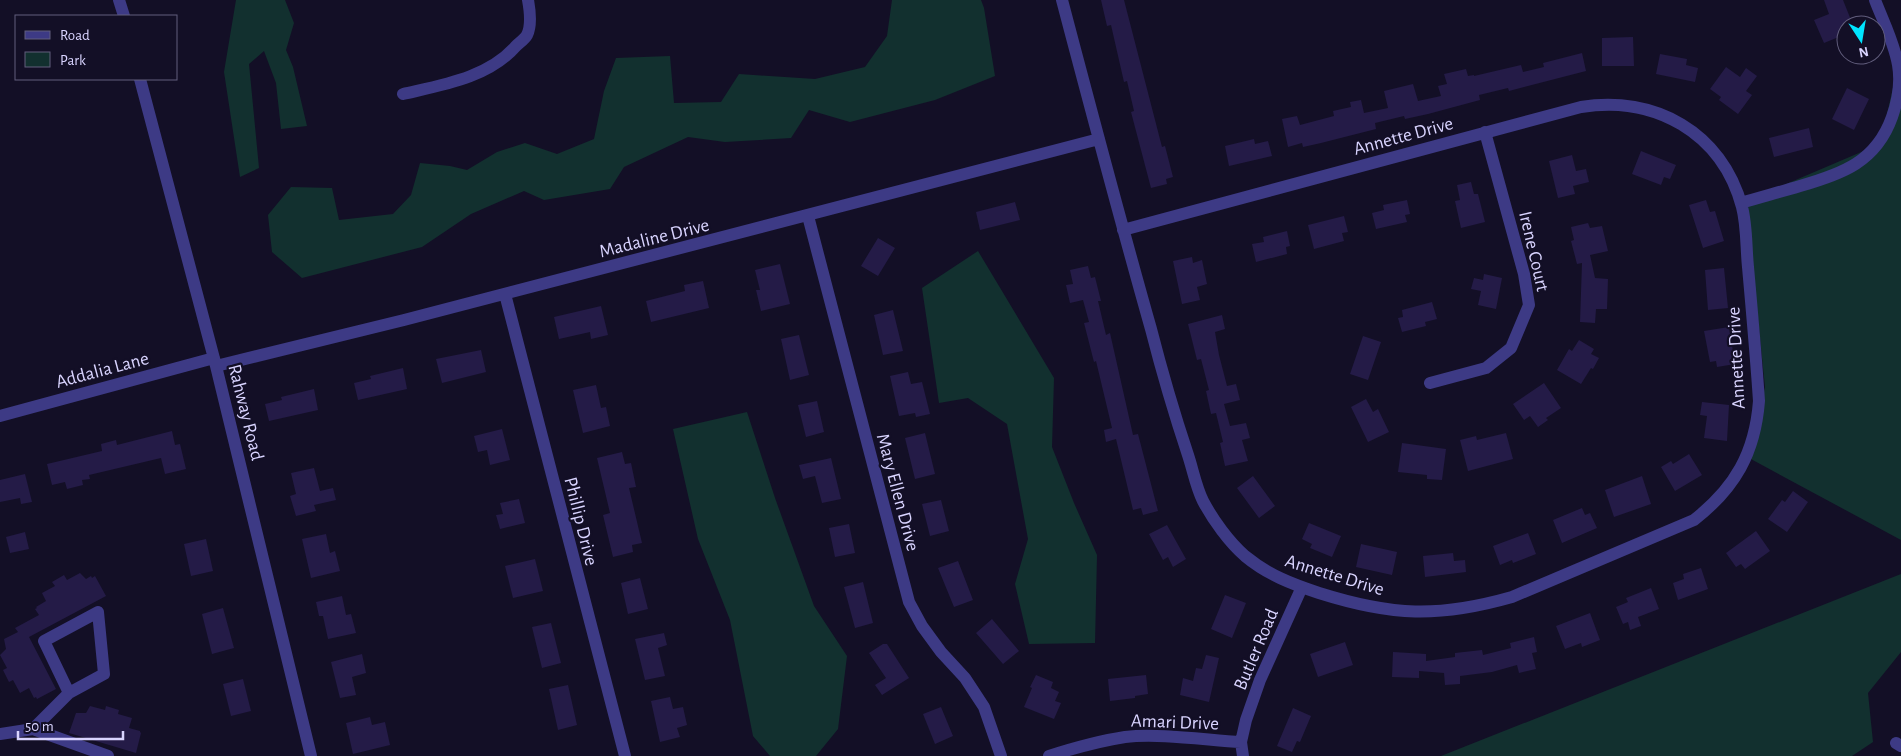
<svg xmlns="http://www.w3.org/2000/svg" width="1901" height="756" font-family="'Alegreya Sans',sans-serif">
	<rect width="100%" height="100%" fill="#130f26"/>
	<path fill="#12302f" d="M236,0H285L294,23L286,50L293,67L307,126L281,129L276,83L264,51L249,64L259,168L240,177L224,72Z
		M892,0H981L984,8L995,76L935,100L850,122L809,110L791,138L725,142L688,137L624,167L610,189L544,200L524,191L471,214L422,247L302,278L272,252L268,215L291,187L332,188L339,220L393,214L411,195L420,163L450,166L467,170L497,152L525,143L557,154L594,139L604,91L616,58L670,56L674,103L721,102L739,74L815,79L865,67L887,36Z
		M1901,65V540L1749,458L1765,387L1746,201L1880,144L1898,66Z
		M978,251L1054,378L1052,447L1074,503L1097,555L1095,643L1029,644L1015,584L1028,539L1007,424L968,398L939,403L922,288Z
		M747,412L775,498L814,606L847,656L838,729L816,756H770L753,736L730,620L698,539L673,429Z
		M1901,574V652L1868,693L1873,742L1852,756H1441Z"/>
	<path fill="#241b47" d="M1101,0H1124L1162,147L1165,146L1173,177L1166,179L1167,184L1151,188L1131,112L1134,111L1127,81L1124,82L1111,25L1107,26Z
		M1824,0H1843L1853,25H1846V34L1824,43L1814,20L1829,14Z
		M1633,37L1634,66H1602V38Z
		M1582,53L1586,71L1509,91L1508,88L1479,95L1480,100L1428,114L1405,119L1404,116L1375,123L1376,129L1321,143L1303,147L1302,143L1288,147L1282,119L1297,116L1300,125L1334,116L1333,111L1351,107L1350,102L1361,100L1364,113L1388,108L1384,91L1413,84L1418,101L1441,96L1438,86L1447,84L1444,74L1466,69L1468,76L1474,75V76L1521,65L1523,72L1544,67L1543,63Z
		M1660,54L1687,59L1686,65L1698,68L1695,82L1656,74Z
		M1726,67L1740,77L1746,68L1757,76L1746,91L1752,95L1738,114L1719,100L1721,97L1710,89Z
		M1847,88L1869,99L1854,130L1832,119Z
		M1809,128L1813,147L1774,157L1769,138Z
		M1254,139L1255,144L1268,141L1272,156L1229,166L1225,146Z
		M1641,151L1676,165L1670,179L1664,177L1661,185L1632,174Z
		M1572,155L1576,171L1586,169L1589,182L1573,186L1575,194L1558,198L1549,161Z
		M1471,182L1474,194H1478L1485,222L1461,228L1455,201L1460,200L1457,185Z
		M1407,200L1410,214L1405,215L1407,222L1376,229L1372,213L1384,210L1383,205Z
		M1706,200L1710,212L1715,211L1724,241L1703,248L1689,205Z
		M1015,202L1020,220L980,230L976,212Z
		M1344,216L1348,232L1342,233L1344,241L1314,249L1308,225Z
		M1588,223L1590,228L1602,226L1608,251L1590,255L1595,278L1608,279L1607,309H1596L1595,323L1580,322L1582,263L1577,264L1571,241L1574,240L1571,227Z
		M1287,231L1290,246L1286,247L1287,254L1256,262L1252,244L1264,242L1263,237Z
		M878,238L895,248L878,276L861,266Z
		M1192,257L1193,263L1202,260L1207,284L1197,287L1200,300L1182,304L1173,261Z
		M780,264L790,304L761,311L756,290H760L755,270Z
		M1088,266L1091,278L1095,277L1101,301H1098L1106,335L1110,333L1133,435L1138,434L1158,511L1143,515L1141,508L1133,510L1116,439L1106,442L1104,430L1112,428L1096,361L1094,362L1084,323L1089,322L1083,300L1070,303L1066,285L1073,284L1070,270Z
		M1724,268L1728,308L1708,310L1705,270Z
		M1484,274L1502,278L1496,309L1478,305L1481,291L1471,289L1474,278L1483,280Z
		M703,281L709,308L651,322L646,301L685,291L684,285Z
		M1432,302L1437,319L1425,322L1426,326L1402,332L1398,318L1403,317L1402,310Z
		M601,306L608,335L591,339L590,332L559,339L554,317Z
		M893,310L903,351L883,355L874,315Z
		M1222,315L1225,329L1215,332L1219,355L1227,386L1236,384L1240,400L1224,404L1230,426L1246,423L1250,438L1242,440L1248,461L1225,466L1220,443L1223,442L1216,413L1211,414L1206,391L1209,390L1201,359L1197,360L1188,324Z
		M1729,327L1735,364L1717,367L1716,361L1710,362L1704,331Z
		M799,335L809,375L790,380L781,339Z
		M1363,336L1381,342L1368,380L1350,374Z
		M1579,340L1594,349L1591,354L1599,358L1593,369L1591,368L1581,384L1557,370L1569,349L1572,351Z
		M481,350L486,372L442,383L436,359Z
		M403,368L407,389L358,400L354,383L371,379L370,376Z
		M908,372L911,384L922,382L930,414L916,417L915,413L899,416L890,376Z
		M1544,383L1561,408L1546,418L1548,420L1538,427L1530,416L1524,420L1513,404Z
		M596,385L601,408L606,407L610,426L583,433L573,390Z
		M314,389L318,410L269,421L265,404L282,400L281,397Z
		M1366,399L1373,412L1378,409L1389,432L1368,442L1351,407Z
		M817,401L824,432L806,437L798,405Z
		M1702,402L1729,405L1727,441L1704,438L1707,416L1700,415Z
		M502,429L510,460L490,465L487,450L478,452L474,436Z
		M172,431L175,445L180,444L186,469L165,474L161,458L89,475L90,479L82,480L83,485L67,489L65,482L52,485L47,464L102,451L101,444L116,440L117,445Z
		M925,433L935,474L915,479L905,438Z
		M1506,433L1513,459L1468,471L1460,440L1476,436L1477,440Z
		M1402,443L1446,449L1442,480L1427,479V475L1398,472Z
		M622,452L625,464L631,463L636,487L629,488L642,543L632,545L633,552L613,557L603,515L610,513L597,458Z
		M1689,454L1702,475L1675,491L1661,467L1671,461L1673,464Z
		M831,458L841,499L822,503L815,476L803,479L799,465Z
		M314,468L320,491L333,488L336,500L314,505L316,511L296,516L290,496L296,494L291,473Z
		M25,474L32,502L21,504L20,498L0,502V480Z
		M1253,476L1275,506L1259,518L1237,488Z
		M1642,476L1651,504L1614,517L1605,490Z
		M1793,491L1808,502L1787,532L1768,519L1782,500L1785,502Z
		M519,499L525,523L500,529L496,515L503,514L500,503Z
		M941,500L949,531L930,536L922,504Z
		M1582,508L1585,515L1590,513L1597,528L1562,543L1553,520Z
		M1309,523L1341,536L1332,557L1310,548L1312,544L1302,539Z
		M849,524L855,553L835,557L829,528Z
		M1167,525L1186,559L1173,567L1168,557L1163,560L1149,534Z
		M1756,531L1770,551L1745,569L1741,564L1736,567L1726,553Z
		M25,532L29,549L10,553L6,537Z
		M1528,533L1536,554L1513,563L1512,560L1500,565L1493,546Z
		M326,534L330,553L335,551L340,571L311,578L302,539Z
		M206,539L213,571L191,576L184,544Z
		M1361,544L1397,552L1392,575L1356,567Z
		M1453,553L1454,561L1465,560L1466,572L1425,577L1423,556Z
		M535,559L543,591L513,598L505,566Z
		M958,561L973,600L954,607L938,568Z
		M1701,568L1708,589L1678,600L1673,583L1684,579L1683,574Z
		M80,573L86,579L91,576L92,578L95,576L106,596L29,637L56,689L37,699L36,697L34,698L29,688L20,693L13,680L9,682L3,670L7,668L0,655L6,649L4,639L18,632L15,628L39,615L35,609L37,608L36,607L46,601L42,593L55,586L52,582L64,575L67,580Z
		M640,578L648,609L628,614L621,583Z
		M863,582L873,623L855,628L844,587Z
		M1651,588L1659,609L1638,617L1641,626L1630,630L1628,622L1623,624L1616,607L1628,602L1626,598Z
		M1225,595L1246,603L1232,638L1211,629Z
		M342,596L346,615L351,614L356,633L328,639L323,616H319L316,602Z
		M223,608L234,648L212,654L202,614Z
		M1590,613L1600,640L1582,647L1581,643L1565,649L1556,626Z
		M992,619L1019,651L1003,664L976,633Z
		M551,623L561,663L542,668L532,627Z
		M664,633L667,645L658,648L665,676L645,680L635,639Z
		M1534,637L1537,652L1532,653L1536,669L1519,673L1517,665L1492,672L1460,676V684L1445,685L1444,673L1419,671V678L1392,677L1393,652L1426,654V661L1455,657V653L1482,650L1483,655L1511,648L1510,643Z
		M1345,642L1353,665L1318,677L1310,654Z
		M883,644H887L909,678L882,695L875,685L886,678L869,653Z
		M362,654L366,673L352,677L356,695L340,698L331,662Z
		M1206,655L1219,658L1209,702L1180,695L1183,678L1193,681L1196,668L1202,669Z
		M1036,675L1053,682L1051,688L1059,692L1055,701L1061,703L1054,719L1024,707L1032,688L1030,687Z
		M1146,675L1148,694L1135,696V698L1110,701L1108,679Z
		M243,679L251,711L231,716L223,684Z
		M568,685L577,725L558,730L549,689Z
		M670,697L673,709L683,707L687,725L677,728L680,737L660,742L651,701Z
		M90,706L105,710L106,706L119,710L118,714L132,718L129,728L140,731V732L141,733L136,753L69,733L76,713H86Z
		M941,707L953,736L935,744L923,714Z
		M1293,708L1311,716L1300,742L1297,741L1292,752L1277,746Z
		M370,717L372,725L385,722L390,745L353,754L346,723Z"/>
	<g fill="none" stroke-linecap="round" stroke-linejoin="round">
		<path stroke="#3d3a85" stroke-width="12" d="M119,0L124,16
			M1062,0C1091,110 1120,220 1151,329C1162,372 1174,413 1188,455C1193,470 1196,487 1203,501C1213,520 1229,542 1245,556C1268,575 1292,584 1319,593C1392,616 1438,618 1512,597L1694,520C1735,488 1755,453 1759,401C1756,356 1752,312 1748,267C1746,248 1747,226 1742,207C1722,132 1654,95 1581,107L1123,230
			M140,79L216,366L311,756
			M403,94C442,85 488,78 516,46C519,43 525,39 527,35C532,25 530,11 528,0
			M1741,203C1761,197 1780,192 1800,186C1842,174 1876,162 1892,117C1898,100 1901,82 1898,65C1894,42 1883,21 1875,0
			M808,216L909,602L922,626L941,652L965,678L984,707L1001,756
			M505,294L625,756
			M216,366L404,320L1099,139
			M1430,383L1486,368L1511,348L1529,305L1524,274L1485,132
			M0,416L214,358
			M33,729L69,693L44,641L98,612L104,674L69,693
			M0,734L33,729L108,756
			M1896,743L1901,746
			M1049,756C1074,748 1099,741 1125,737C1159,733 1206,740 1241,742
			M1243,756L1241,742L1246,720L1260,680L1302,587"/>
	</g>
	<g text-anchor="middle" stroke-width="4.5" stroke-linejoin="round" paint-order="stroke">
		<g font-size="19" fill="#d9d4ff" stroke="#130f26">
			<text transform="translate(1403 135) rotate(-15)" y="7">Annette Drive</text>
			<text transform="translate(654 237) rotate(-14)" y="7">Madaline Drive</text>
			<text transform="translate(1535 251) rotate(77)" y="7">Irene Court</text>
			<text transform="translate(1735 358) rotate(-93)" y="7">Annette Drive</text>
			<text transform="translate(102 369) rotate(-15)" y="7">Addalia Lane</text>
			<text transform="translate(247 412) rotate(76)" y="7">Rahway Road</text>
			<text transform="translate(899 492) rotate(75)" y="7">Mary Ellen Drive</text>
			<text transform="translate(582 521) rotate(76)" y="7">Phillip Drive</text>
			<text transform="translate(1335 574) rotate(17)" y="7">Annette Drive</text>
			<text transform="translate(1255 649) rotate(-67)" y="7">Butler Road</text>
			<text transform="translate(1175 721) rotate(2)" y="7">Amari Drive</text>
		</g>
	</g>
	<rect x="15" y="15" width="162" height="65" fill="#130f26" stroke="#625e7d"/>
	<rect x="25" y="31" width="25" height="8" fill="#3d3a85" stroke="#625e7d"/>
	<text x="60" y="40" font-size="15" fill="#d9d4ff">Road</text>
	<rect x="25" y="52" width="25" height="15" fill="#12302f" stroke="#625e7d"/>
	<text x="60" y="65" font-size="15" fill="#d9d4ff">Park</text>
	<g transform="translate(1861 40) rotate(168)"><circle r="24" fill="#130f26" stroke="#625e7d"/>
	<path d="M0-4L9 19L0 12L-9 19Z" fill="#00e5ff"/>
	<text y="-8" font-size="14" font-weight="bold" text-anchor="middle" fill="#d9d4ff">N</text>
	</g>
	<path d="M18 731v8h105v-8" fill="none" stroke="#d9d4ff" stroke-width="2.5"/>
	<text x="25" y="731" font-size="15" fill="#d9d4ff" stroke="#130f26" stroke-width="4" paint-order="stroke">50 m</text>
</svg>
